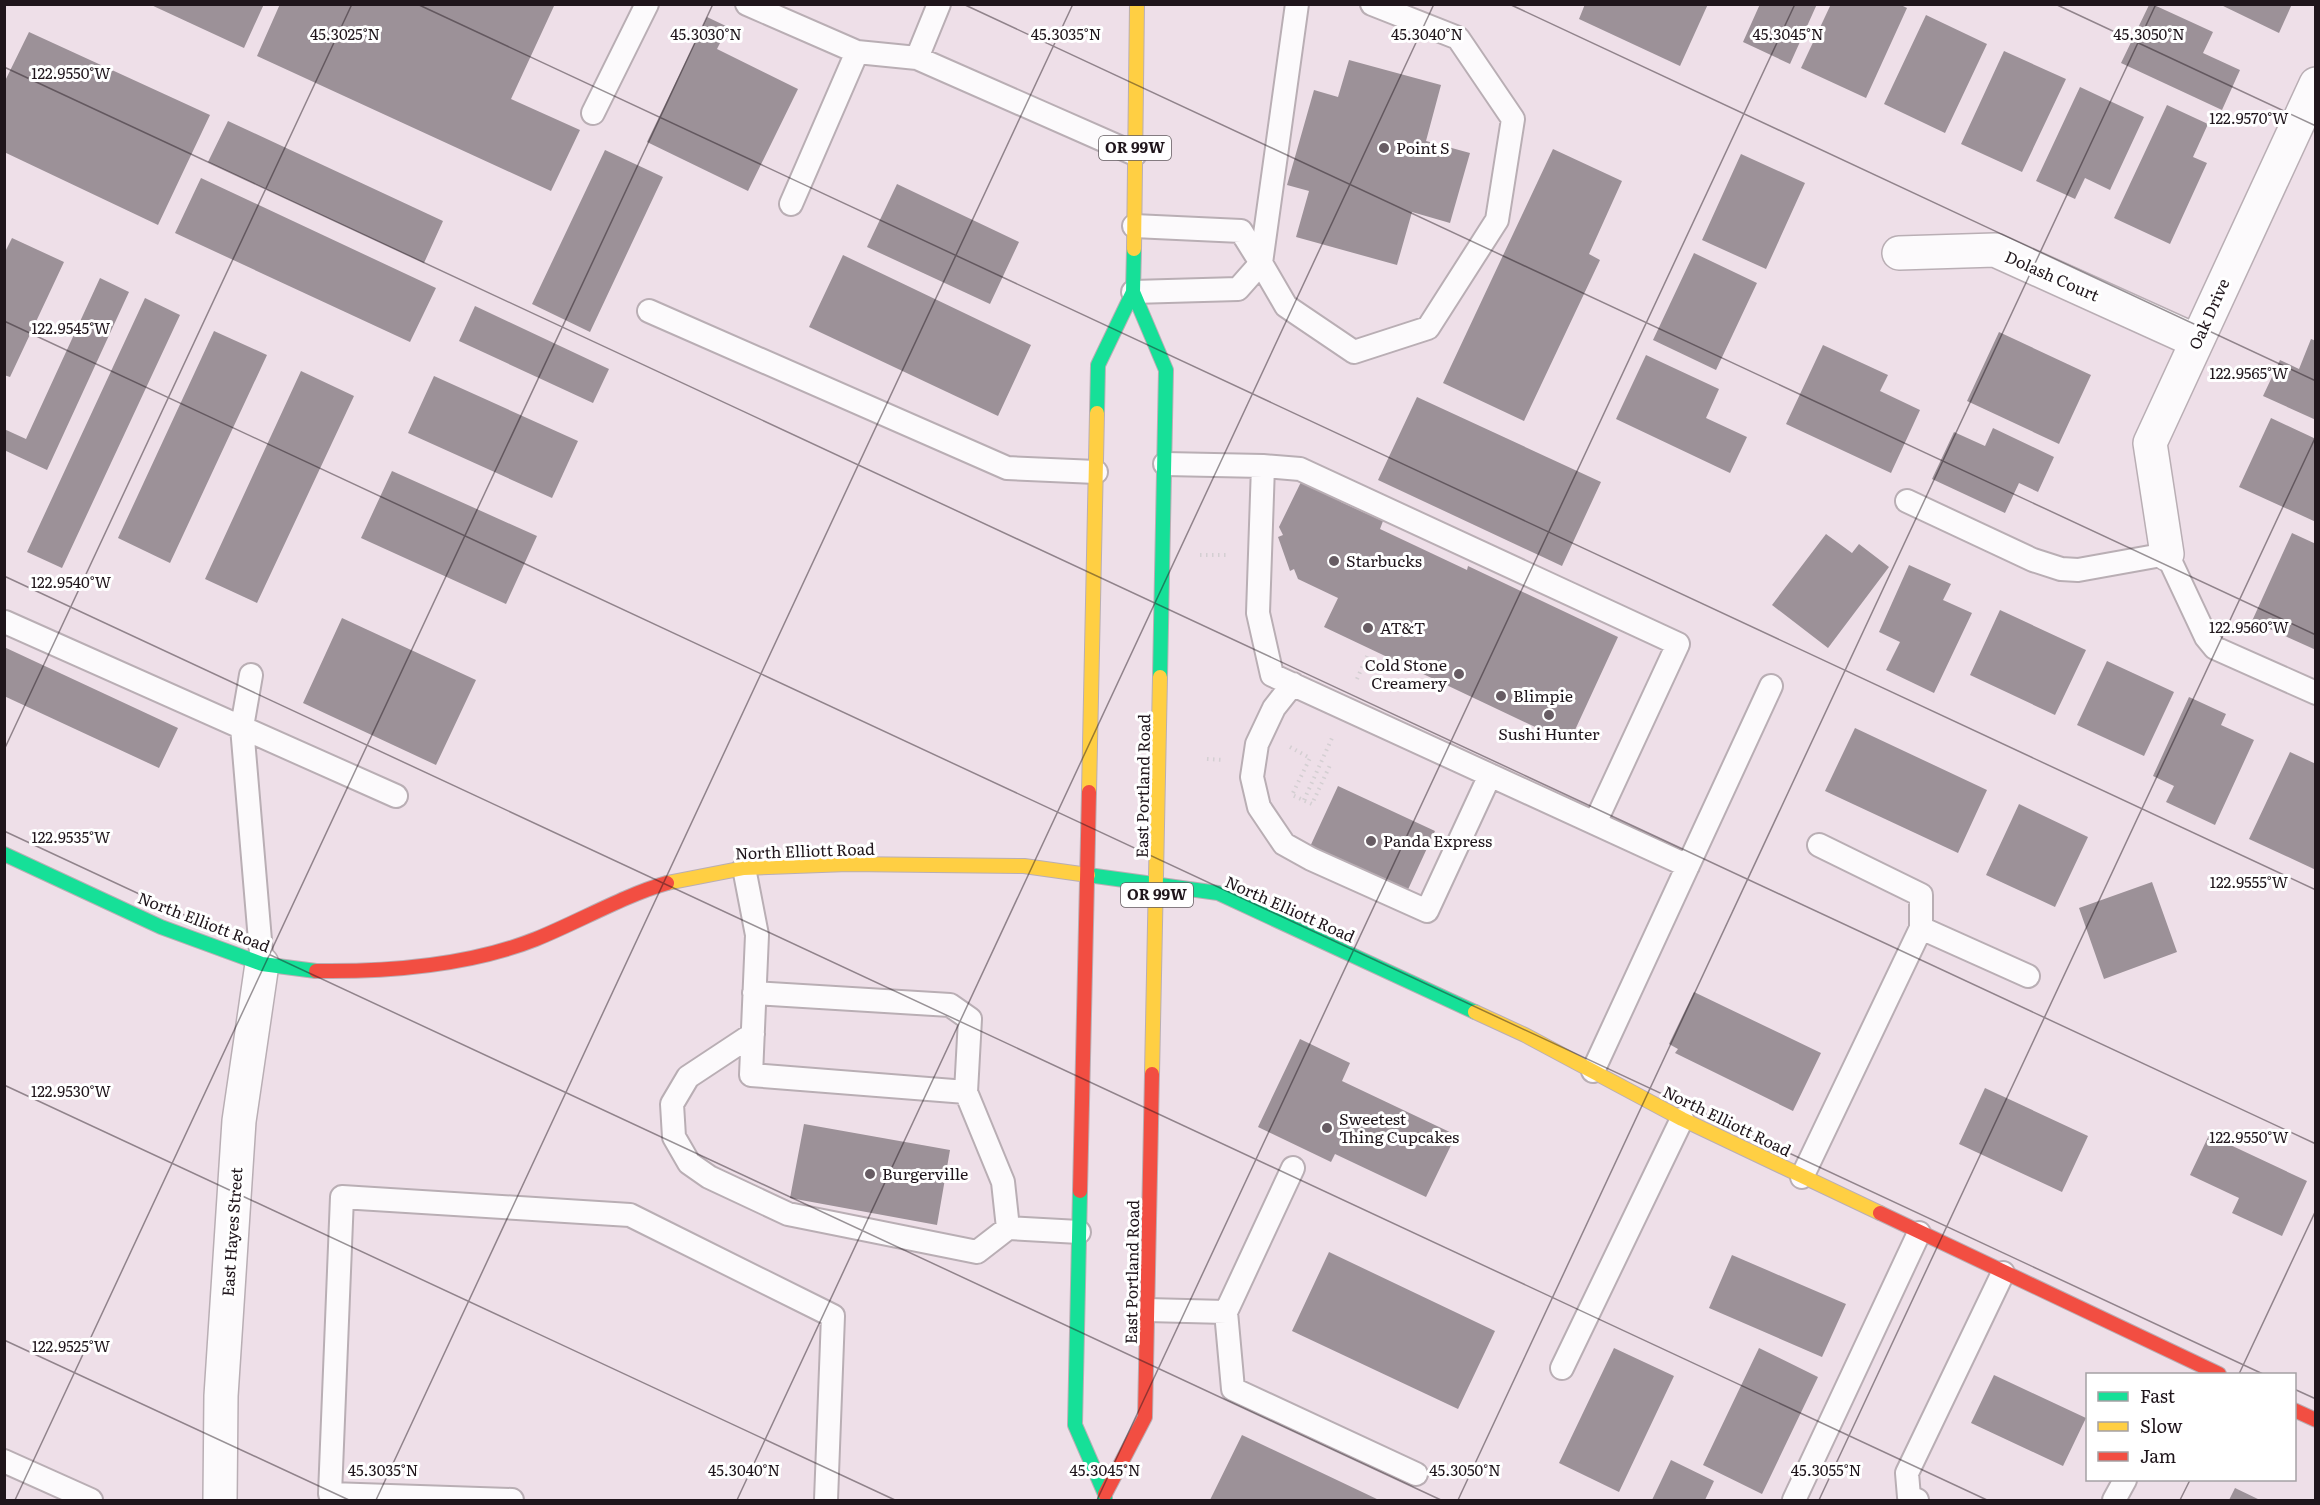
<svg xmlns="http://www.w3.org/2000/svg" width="2320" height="1505" font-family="Literata,serif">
	<rect width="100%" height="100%" fill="#eedfe8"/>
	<path fill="#9c9198" d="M149,4H264L244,48Z
		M280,4L554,6L511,99L580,130L551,191L257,56Z
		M1585,4H1708L1680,66L1579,19Z
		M1760,4H1817L1790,64L1743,42Z
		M1831,4H1899L1907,8L1866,98L1801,68Z
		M2219,4H2292L2279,33Z
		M2149,5H2154L2213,32L2203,53L2240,70L2222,110L2121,63Z
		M1926,15L1987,44L1945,133L1884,104Z
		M707,17L728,27L717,49L798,89L748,191L647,142Z
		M29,32L210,115L158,225L4,152V83Z
		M2004,51L2066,79L2022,172L1961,144Z
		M1349,60L1441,85L1426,141L1470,153L1450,223L1412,212L1397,265L1296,237L1309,191L1287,185L1314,90L1338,97Z
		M2080,87L2144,117L2110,190L2085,178L2075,199L2036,181Z
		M2167,105L2208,124L2193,157L2207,163L2170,244L2114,218Z
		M228,121L443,221L424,263L208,162Z
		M1553,149L1622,181L1589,254L1600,260L1524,421L1443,383Z
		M605,150L663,177L590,332L532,304Z
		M1741,154L1805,183L1766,269L1702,240Z
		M201,178L436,288L410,342L175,233Z
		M897,184L1019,242L990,304L867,247Z
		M12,238L64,262L10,377L4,375V254Z
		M1694,253L1757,283L1716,370L1653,340Z
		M843,255L1031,345L998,416L809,327Z
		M100,278L129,292L47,470L4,450V429L26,439Z
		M145,298L180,315L62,568L27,552Z
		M475,306L609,369L593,403L459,341Z
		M214,331L267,355L170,563L118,538Z
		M1999,332L2091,375L2059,444L1967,401Z
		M2311,339L2316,341V420L2263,396L2280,360L2299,369Z
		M1823,345L1888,375L1880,391L1920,410L1891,473L1786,424Z
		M1646,355L1719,389L1706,418L1747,437L1730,473L1616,419Z
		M301,371L354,396L257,603L205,579Z
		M434,376L578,441L552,498L408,433Z
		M1417,397L1601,482L1562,566L1378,480Z
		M2271,418L2316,439V522L2239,487Z
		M1993,428L2054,457L2038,492L2019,483L2005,513L1932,479L1954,432L1985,446Z
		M392,471L537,536L506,604L361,538Z
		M1301,482L1329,496L1333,487L1345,492L1341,502L1383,521L1380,529L1467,570L1468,566L1618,637L1569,743L1324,627L1338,598L1298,579L1294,569L1290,571L1278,537L1283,535L1279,527Z
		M2292,533L2316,544V650L2252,621Z
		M1826,534L1852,553L1859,544L1889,567L1828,648L1772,605Z
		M1909,565L1951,584L1943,600L1972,613L1934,693L1886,670L1900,642L1879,632Z
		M2000,610L2086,650L2055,715L1970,675Z
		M342,618L476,680L436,765L303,703Z
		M4,647L178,728L159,768L4,696Z
		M2107,661L2174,692L2144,756L2077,725Z
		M2189,697L2226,714L2221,725L2254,740L2215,825L2166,802L2174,786L2153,776Z
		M1855,728L1987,790L1958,853L1825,791Z
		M2290,752L2316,764V870L2249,839Z
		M1338,786L1435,831L1405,896L1308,851Z
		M2019,804L2088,837L2055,907L1986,875Z
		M2152,882L2177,952L2104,979L2079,908Z
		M1694,992L1821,1053L1793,1111L1675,1053L1678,1049L1669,1044Z
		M1300,1039L1350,1063L1342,1081L1456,1135L1426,1197L1335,1154L1331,1162L1258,1127Z
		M1985,1088L2088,1136L2062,1192L1959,1144Z
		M804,1124L950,1150L937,1225L790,1198Z
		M2209,1135L2307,1181L2282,1236L2232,1213L2239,1198L2190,1175Z
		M1329,1252L1495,1331L1458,1409L1292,1331Z
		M1732,1255L1846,1304L1822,1357L1709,1308Z
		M1614,1348L1674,1376L1619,1492L1559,1463Z
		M1759,1348L1818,1377L1762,1494L1703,1465Z
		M1994,1375L2086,1418L2063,1466L1971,1423Z
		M1242,1435L1379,1500H1210Z
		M1671,1460L1714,1481L1705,1500H1652Z
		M2235,1488L2260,1500H2229Z"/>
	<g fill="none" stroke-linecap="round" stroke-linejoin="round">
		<defs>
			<path id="lane" d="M747,4L857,52L917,58L1135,154
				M1297,4L1261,263L1286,306L1354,352L1428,328L1497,220L1513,119L1458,38L1372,4
				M917,58L939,4
				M593,113L647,4
				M791,204L857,52
				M1133,292L1238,289L1261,263L1241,231L1134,226
				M649,311L1007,468L1096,472
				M1165,464L1263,466L1258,613L1272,675L1688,866
				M1263,466L1300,469L1678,644L1595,823
				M1907,501L2033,560L2061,569L2078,570L2167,554L2206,637L2215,648L2316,693
				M5,622L396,796
				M251,675L242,727L262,964
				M1293,684L1274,708L1257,744L1252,777L1259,807L1284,844L1311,859L1427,911L1490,775
				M1819,845L1921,895V928
				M744,868L757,935L751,1075L966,1092L970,1019L950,1005L754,993
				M753,1034L688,1077L672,1104L674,1137L689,1163L709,1177L788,1214L977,1252L1008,1228L1079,1232
				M1593,1071L1771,686
				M966,1092L1003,1182L1008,1228
				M1293,1168L1226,1312L1233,1389L1416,1474
				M1802,1177L1921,928L2028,976
				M1147,1310L1226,1312
				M1562,1368L1682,1119
				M4,1461L91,1500
				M512,1500L330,1494L342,1197L630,1215L833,1316L826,1500
				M1794,1500L1919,1233
				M1917,1500L1909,1497L1907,1473L2003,1273
				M2114,1500L2125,1480"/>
			<path id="street" d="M1899,253L1995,250L2196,341
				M2167,554L2150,443L2316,84
				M220,1500L221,1396L239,1121L262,964"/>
			<path id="fast" d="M1134,249L1133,292L1166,370L1160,677
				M1097,413L1098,365L1133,292
				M4,854L161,927L262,964L316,971
				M1088,875L1218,893L1475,1012
				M1080,1191L1075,1425L1105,1494V1500"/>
			<path id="slow" d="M1134,249L1137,4
				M1089,792L1097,413
				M667,883L744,868L848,864L1024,866L1088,875
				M1475,1012L1525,1035L1682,1119L1880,1213
				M1152,1074L1160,677"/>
			<path id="jam" d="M316,971C388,972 468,966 536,939C578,922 625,895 667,883
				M1080,1191L1089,792
				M1880,1213L2219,1374
				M2294,1410L2316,1420
				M1105,1494L1145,1417L1152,1074"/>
		</defs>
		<use href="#lane" stroke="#b9aeb4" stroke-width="26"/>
		<use href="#street" stroke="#b9aeb4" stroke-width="36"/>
		<use href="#fast" stroke="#b9aeb4" stroke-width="16"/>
		<use href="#slow" stroke="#b9aeb4" stroke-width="16"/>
		<use href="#jam" stroke="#b9aeb4" stroke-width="16"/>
		<path stroke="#d4cfd2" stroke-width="4" stroke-dasharray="1.5 4.5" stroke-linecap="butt" d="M1200,555H1229
			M1357,679L1367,656
			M1290,747L1310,758L1292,795L1312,804L1331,763
			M1207,759L1224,760
			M1304,800L1332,738"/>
		<use href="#lane" stroke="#fcfafc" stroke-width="22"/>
		<use href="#street" stroke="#fcfafc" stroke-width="33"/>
		<use href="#fast" stroke="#16e098" stroke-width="14"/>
		<use href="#slow" stroke="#ffcf43" stroke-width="14"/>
		<use href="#jam" stroke="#f24e42" stroke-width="14"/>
	</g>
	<path fill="none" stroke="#1f151b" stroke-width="1.5" stroke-opacity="0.45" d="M417,4L2316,890M963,4L2316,635M1509,4L2316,381M2055,4L2316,126M4,67L2316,1144M4,321L2263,1374M4,576L1987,1500M4,750L352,4M4,831L1441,1500M4,1085L895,1500M4,1340L349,1500M2239,1374L2316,1210M2294,1389L2316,1399M15,1500L713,4M376,1500L1073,4M737,1500L1434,4M1097,1500L1795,4M1458,1500L2156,4M1819,1500L2316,436M2180,1500L2190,1480"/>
	<g fill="#675c63" stroke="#fff" stroke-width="2">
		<circle cx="1384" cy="148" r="6"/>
		<circle cx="1334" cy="561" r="6"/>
		<circle cx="1368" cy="628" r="6"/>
		<circle cx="1459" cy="674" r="6"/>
		<circle cx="1501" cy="696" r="6"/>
		<circle cx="1549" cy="715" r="6"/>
		<circle cx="1371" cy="841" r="6"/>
		<circle cx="1327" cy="1128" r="6"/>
		<circle cx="870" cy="1174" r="6"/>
	</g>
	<g text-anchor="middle" stroke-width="6" stroke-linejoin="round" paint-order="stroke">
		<g fill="#fff" stroke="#625b5f" stroke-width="1.5">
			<rect x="1099" y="136" width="72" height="24" rx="4.5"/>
			<rect x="1121" y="883" width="72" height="24" rx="4.5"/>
		</g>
		<g font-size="15" font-weight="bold" fill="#1f151b">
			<text x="1135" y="153">OR 99W</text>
			<text x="1157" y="900">OR 99W</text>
		</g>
		<g font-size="16" fill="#1f151b" stroke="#fff" text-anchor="start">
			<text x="1396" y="154">Point S</text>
			<text x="1346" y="567">Starbucks</text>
			<text x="1380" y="634">AT&amp;T</text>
			<text x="1447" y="671" text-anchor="end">Cold Stone<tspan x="1447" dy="18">Creamery</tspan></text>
			<text x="1513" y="702">Blimpie</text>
			<text x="1549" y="740" text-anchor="middle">Sushi Hunter</text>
			<text x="1383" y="847">Panda Express</text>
			<text x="1339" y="1125">Sweetest<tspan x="1339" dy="18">Thing Cupcakes</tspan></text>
			<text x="882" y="1180">Burgerville</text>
		</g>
		<g font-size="16" fill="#1f151b" stroke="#fff">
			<text transform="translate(2052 276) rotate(24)" y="6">Dolash Court</text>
			<text transform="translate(2209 314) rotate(-66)" y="6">Oak Drive</text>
			<text transform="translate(1143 786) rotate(-89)" y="6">East Portland Road</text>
			<text transform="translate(805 851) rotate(-2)" y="6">North Elliott Road</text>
			<text transform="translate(1290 909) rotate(24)" y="6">North Elliott Road</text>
			<text transform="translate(204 922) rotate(21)" y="6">North Elliott Road</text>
			<text transform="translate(1727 1121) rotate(26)" y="6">North Elliott Road</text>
			<text transform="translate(232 1232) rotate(-86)" y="6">East Hayes Street</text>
			<text transform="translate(1132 1272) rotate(-89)" y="6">East Portland Road</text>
		</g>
	</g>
	<g font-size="15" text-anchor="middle" fill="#1f151b" stroke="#fff" stroke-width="6" stroke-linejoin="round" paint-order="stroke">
		<text x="345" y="40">45.3025°N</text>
		<text x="706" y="40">45.3030°N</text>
		<text x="1066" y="40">45.3035°N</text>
		<text x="1427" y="40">45.3040°N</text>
		<text x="2149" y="40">45.3050°N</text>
		<text x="1788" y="40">45.3045°N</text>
		<text x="71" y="79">122.9550°W</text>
		<text x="2249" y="124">122.9570°W</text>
		<text x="71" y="334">122.9545°W</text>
		<text x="2249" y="379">122.9565°W</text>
		<text x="71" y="588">122.9540°W</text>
		<text x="2249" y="633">122.9560°W</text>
		<text x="71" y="843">122.9535°W</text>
		<text x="2249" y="888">122.9555°W</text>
		<text x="71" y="1097">122.9530°W</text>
		<text x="2249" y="1143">122.9550°W</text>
		<text x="71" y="1352">122.9525°W</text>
		<text x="383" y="1476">45.3035°N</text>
		<text x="744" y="1476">45.3040°N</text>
		<text x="1105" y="1476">45.3045°N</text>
		<text x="1465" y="1476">45.3050°N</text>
		<text x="1826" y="1476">45.3055°N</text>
	</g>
	<rect width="2320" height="1505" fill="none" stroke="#1f151b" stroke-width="12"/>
	<rect x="2086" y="1373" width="210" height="108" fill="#ffffff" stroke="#a5a1a4" stroke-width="1.5"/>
	<rect x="2098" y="1392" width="30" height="9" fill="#16e098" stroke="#a5a1a4" stroke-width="1.5"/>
	<text x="2140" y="1403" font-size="18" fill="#1f151b">Fast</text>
	<rect x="2098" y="1422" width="30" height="9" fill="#ffcf43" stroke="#a5a1a4" stroke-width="1.5"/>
	<text x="2140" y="1433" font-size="18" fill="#1f151b">Slow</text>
	<rect x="2098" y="1452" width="30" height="9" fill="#f24e42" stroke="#a5a1a4" stroke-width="1.5"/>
	<text x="2140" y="1463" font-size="18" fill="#1f151b">Jam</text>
</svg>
